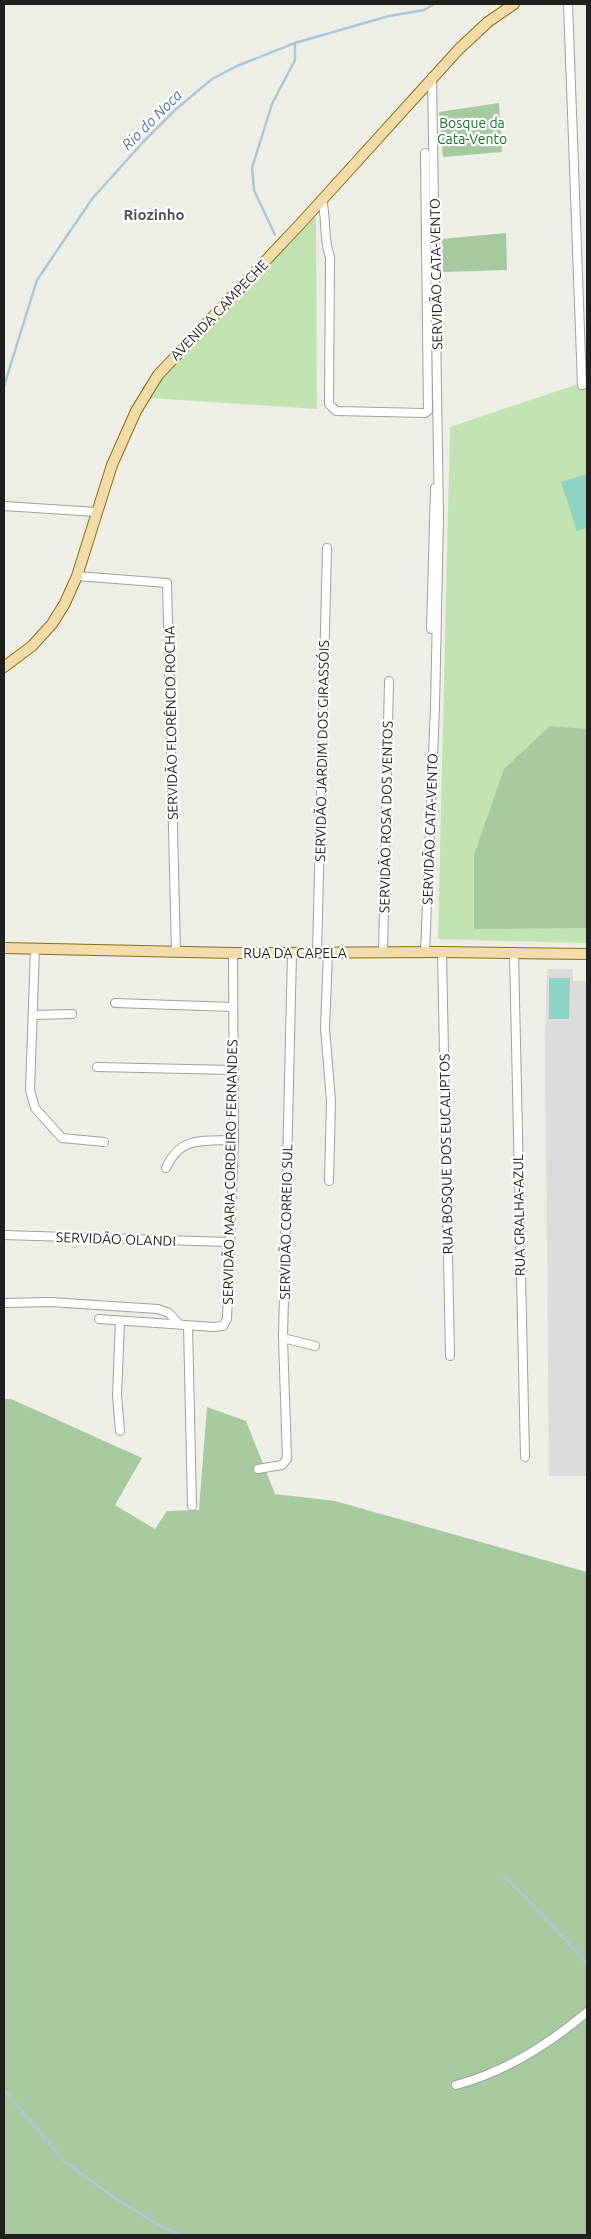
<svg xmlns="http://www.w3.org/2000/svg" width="591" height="2239" font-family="Ubuntu,sans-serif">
	<rect width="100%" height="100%" fill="#eeede6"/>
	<path fill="#dddcdc" d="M547,969H573V981H587V1476H549L545,1034Z"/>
	<path fill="#c3e2b2" d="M316,216L317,409L150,398L170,368Z
		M587,381V943L438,939L450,427Z"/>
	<path fill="#a6c9a0" d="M499,103L502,152L443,157L439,112Z
		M506,233L507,270L443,272L442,239Z
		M550,726L587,729V928L474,929V855L504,769Z
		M4,1399H11L142,1458L115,1505L155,1529L167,1511L199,1510L207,1407L246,1421L275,1494L335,1501L587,1572V2235H4Z"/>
	<path fill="#8dd4c2" d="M587,474V528L577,531L561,482Z
		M549,978H570L569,1019H549Z"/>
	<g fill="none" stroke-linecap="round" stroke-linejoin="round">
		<path stroke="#acc7d7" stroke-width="2.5" d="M275,235L254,190L252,168L272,104L295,60V43
			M4,386L37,280L92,199L144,141L174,111L212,79L237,66L295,43L389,16L424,10L434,4
			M504,1875L587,1963
			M4,2090L65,2162L118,2200L159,2225L181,2235"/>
		<defs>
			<path id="minor" d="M568,4L582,385
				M322,200C327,219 323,239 330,257L329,404L336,411L425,413L428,411L425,153
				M4,506L96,512
				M77,576L167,583L176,952
				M431,629L435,488
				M35,949L30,1090L35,1108L62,1138L104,1142
				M383,952L389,681
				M425,952L435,707L439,517L432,77
				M442,952L450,1356
				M514,952L525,1457
				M317,953L327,548
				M328,953L325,1028L331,1101L329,1181
				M115,1003L233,1007
				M33,1015L72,1014
				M97,1067L233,1070
				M166,1168C180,1136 203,1141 234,1140
				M4,1235L229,1242
				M4,1303L50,1302L158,1309L169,1313L179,1324
				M99,1319L214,1327L223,1326L227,1319L234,1140L233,953
				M120,1321L117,1395L120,1431
				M188,1325L192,1506
				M283,1338L315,1346
				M258,1469L282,1465L287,1459L283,1338L292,953
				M456,2085C505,2072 548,2045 587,2012"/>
			<path id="major" d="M4,667L32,646L52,624L65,603L77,576L112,465L136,411L158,375L302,222L459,49L488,22L514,4
				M4,948L233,953L442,952L587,954"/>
		</defs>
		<use href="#minor" stroke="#a0a0a0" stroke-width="10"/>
		<use href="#major" stroke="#887112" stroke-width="12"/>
		<use href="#minor" stroke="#fff" stroke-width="8"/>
		<use href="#major" stroke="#f1dca9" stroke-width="10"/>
	</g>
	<g text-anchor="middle" stroke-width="4.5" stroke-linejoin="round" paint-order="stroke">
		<g font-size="14" fill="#19712c" stroke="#fff">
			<text x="472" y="128">Bosque da<tspan x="472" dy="16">Cata-Vento</tspan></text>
		</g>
		<g font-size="14" fill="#1f1f1f" stroke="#fff">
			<text transform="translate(436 274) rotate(-91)" y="5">SERVIDÃO CATA-VENTO</text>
			<text transform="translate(219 310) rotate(-46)" y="5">AVENIDA CAMPECHE</text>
			<text transform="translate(171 723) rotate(-91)" y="5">SERVIDÃO FLORÊNCIO ROCHA</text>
			<text transform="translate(322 751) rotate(-89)" y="5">SERVIDÃO JARDIM DOS GIRASSÓIS</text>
			<text transform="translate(386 817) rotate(-89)" y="5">SERVIDÃO ROSA DOS VENTOS</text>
			<text transform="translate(430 829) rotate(-88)" y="5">SERVIDÃO CATA-VENTO</text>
			<text x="295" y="958">RUA DA CAPELA</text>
			<text transform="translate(446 1154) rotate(-91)" y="5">RUA BOSQUE DOS EUCALIPTOS</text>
			<text transform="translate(230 1172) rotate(-89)" y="5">SERVIDÃO MARIA CORDEIRO FERNANDES</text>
			<text transform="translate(519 1215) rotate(-91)" y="5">RUA GRALHA-AZUL</text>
			<text transform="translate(286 1222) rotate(-89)" y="5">SERVIDÃO CORREIO SUL</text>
			<text transform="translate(116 1239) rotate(2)" y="5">SERVIDÃO OLANDI</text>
		</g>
		<g font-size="15" font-style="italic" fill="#5672a3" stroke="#fff">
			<text transform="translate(152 120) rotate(-45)" y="5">Rio do Noca</text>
		</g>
		<g font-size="15" font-weight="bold" fill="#525252" stroke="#fff">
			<text x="154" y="220">Riozinho</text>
		</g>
	</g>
	<rect width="591" height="2239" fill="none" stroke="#1f1f1f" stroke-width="10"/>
</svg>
